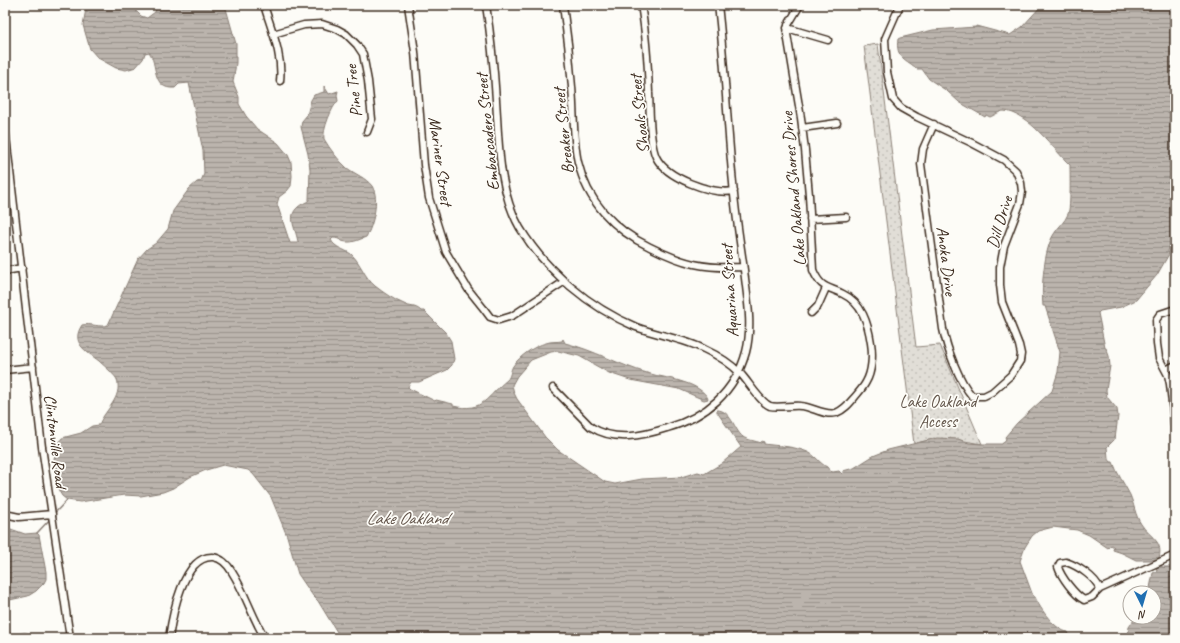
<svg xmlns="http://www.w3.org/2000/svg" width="1180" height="643" font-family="Caveat,sans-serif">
	<defs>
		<pattern id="park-dots" width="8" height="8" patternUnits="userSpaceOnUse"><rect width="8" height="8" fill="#e1ded7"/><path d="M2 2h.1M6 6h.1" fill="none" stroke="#c2bfb8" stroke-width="1.8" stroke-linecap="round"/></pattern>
		<pattern id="water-rules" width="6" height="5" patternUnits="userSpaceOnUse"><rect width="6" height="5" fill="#bbb4ad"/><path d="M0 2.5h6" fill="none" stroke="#99938c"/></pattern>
	</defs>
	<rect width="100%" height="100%" fill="#fdfcf7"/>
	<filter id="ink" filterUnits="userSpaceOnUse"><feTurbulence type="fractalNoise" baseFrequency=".025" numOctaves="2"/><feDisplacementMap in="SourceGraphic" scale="8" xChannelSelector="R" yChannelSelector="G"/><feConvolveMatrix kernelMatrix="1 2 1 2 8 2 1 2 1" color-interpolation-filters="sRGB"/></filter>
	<g filter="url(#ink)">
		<path fill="url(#park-dots)" stroke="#8e847a" d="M878,44L916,347L940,345L982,444C967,442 951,437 935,439C928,440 921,442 914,444L864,46Z"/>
		<path fill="url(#water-rules)" stroke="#887d74" d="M88,5H130L141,16L147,18L155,12L157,5H225L236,44V63L233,82L239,97V104L246,116L257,129L278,143L288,155L291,162L292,176L291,186L287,191L279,197L277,204L290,243H298C297,230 286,217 298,207C301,204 306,203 309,200L310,169L308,154L301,127L302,121L307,115L311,100L314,95L324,92V86L329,94L338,91L337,95L338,101C332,106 322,131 324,139C330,149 338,160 347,168C355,174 366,178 372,186C380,198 373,226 366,237C358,240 351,244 342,241C339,239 337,238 333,238L331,240C335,248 344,249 351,254C361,263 364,277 375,286C384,293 394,300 404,304C411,308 415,305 421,311H424L446,333L451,341L454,359L452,365L447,370L419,382H411L408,387L410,389L435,401L436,400L453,404V406C484,413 487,396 507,380C511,376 510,371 513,366C520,356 534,346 546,343C551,341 557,342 562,341L563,339L565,343C594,350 619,365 647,373C660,377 673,378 686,383C693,385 706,392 708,399L704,400L679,389L630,380L609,373L579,356L558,351L551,352L531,360L517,376L512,385L514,393L517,399L545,437L558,450L605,482L615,484L642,479L681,477L698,472L704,474L721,464L741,447L717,412V410C731,410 734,430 743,437C747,440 756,441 761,443L762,441L764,442V444C777,446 792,446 805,451C815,454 820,464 827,467L830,471L833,472L839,471L842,474L843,473V471L854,468L873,456L888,450L937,438L958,439L969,443L982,444H1002L1006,439L1005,437L1017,423L1052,391L1058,372L1060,352L1045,306H1043C1041,287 1044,249 1054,234C1058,227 1065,222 1068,214C1071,206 1070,175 1070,165C1054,150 1028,112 1004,111C1000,111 995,115 990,117L986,115L985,117L959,102L947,91L929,79L922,69H917C907,59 895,59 898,39L900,38L933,30L976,27V26L1010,35L1022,27L1042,5H1132L1141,7L1175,5V235L1168,251L1169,254L1157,275L1136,300L1121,307L1100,311L1098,313L1105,348H1106L1109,356L1110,366L1106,390L1107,397L1117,409L1118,416L1115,439L1107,447L1108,458L1111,462H1113C1117,474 1124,483 1130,495C1134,504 1135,515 1141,524C1145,531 1153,536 1157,542C1161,548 1160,553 1159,559L1162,567H1175V638H1124L1128,633L1129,627L1136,617H1154V593H1149L1153,573L1157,571L1155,560H1136L1122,553L1113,550L1114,547L1111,545L1108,548L1089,535L1077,530L1053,527L1038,531L1032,536L1025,547L1020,561L1033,596L1035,597C1040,609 1056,631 1068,632L1070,637L1071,638H342L340,634L337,632L318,601L313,596L298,574L287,536L271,497L253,474L248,470L223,465L206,470L190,477L173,488L163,492L141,496L124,495L80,502L67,500L62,496L59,491L56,477L54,459L56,446L62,438L81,433L92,426L99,425C104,411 120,400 118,384C118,378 113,375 110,371C106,368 103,364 99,361C86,351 70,343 82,325C91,323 100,328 108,325L138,259L147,249L156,243L168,229L173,211L189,189L197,182L201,181L204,174L203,151L189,83L179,84L175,88C151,90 158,63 149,52L145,53L143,59L136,67L126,70L116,68L98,58L90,49L83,25L86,9Z
			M5,527L25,534L37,533L39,535L46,572V579L44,583L36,591L28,596L5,601Z"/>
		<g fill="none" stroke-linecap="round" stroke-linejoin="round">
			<path stroke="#887d74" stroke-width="1.5" d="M54,514L67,500
				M37,533L51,518"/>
			<defs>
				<path id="minor" d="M264,5C271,29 283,55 280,81
					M408,5L415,52L424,165L429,198L446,252L468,289L484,309L490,317L499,320L512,316L565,281
					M486,5C491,37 494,68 496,100C499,142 498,190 520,228C546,271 589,307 636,327C657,335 685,339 704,349C717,355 731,364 740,373C748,381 760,402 770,406C777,408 793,405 801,406C813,407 824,416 836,413C844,410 849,404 854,398C858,393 863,388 866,382C872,372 873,355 871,343C868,323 862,303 843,294C827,286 821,289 813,270L809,195L805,150L801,118L787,34L788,25L800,5
					M563,5C567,32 570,59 572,87C574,110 573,140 578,162C587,201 614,230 650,247C684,264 704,269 743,267
					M641,5C646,34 648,64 649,93C650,110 649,142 656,157C666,178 712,195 734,191
					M900,5L885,39L887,72L893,99L901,108L917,117L972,143L1004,160L1016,171L1021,183L1022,192L1020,204L1004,246L1000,267V285L1002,302L1019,345L1021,354L1020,361L1011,375L992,392L984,396H972C959,381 947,349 943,329L921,164L923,149L934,124
					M787,28L828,40
					M273,34L304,25L322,24L337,29L346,34L357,45L363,54L368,81L372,119L367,132
					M5,128L42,447L70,638
					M802,128L837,123
					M810,219L846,217
					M5,271L22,268
					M1175,309L1160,314L1156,320L1157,344L1159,358L1168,375L1170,384L1175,432
					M811,313L818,306L826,288
					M5,370L33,367
					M1166,370L1175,365
					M553,388L591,427C615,442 642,436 667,428C706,417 735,392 746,352C753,325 747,297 744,270C740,241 735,212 733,183C727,124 725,64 718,5
					M5,514L19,517L52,514
					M1066,562C1078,566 1095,577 1100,589L1092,597L1084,600C1075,595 1061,577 1058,567L1060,563Z
					M1100,589L1175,555
					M16,638L25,637
					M169,638C172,617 183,555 213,557C221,558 228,565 232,572C245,592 252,617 265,638"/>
			</defs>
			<use href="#minor" stroke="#3b2a1e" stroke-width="9"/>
			<use href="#minor" stroke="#fdfcf7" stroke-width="6"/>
		</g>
	</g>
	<g text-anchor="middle" stroke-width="3.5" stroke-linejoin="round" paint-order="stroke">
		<g font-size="17" fill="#3b2a1e" stroke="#fdfcf7">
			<text transform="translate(353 91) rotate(-96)" y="6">Pine Tree</text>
			<text transform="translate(639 114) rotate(-96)" y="6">Shoals Street</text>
			<text transform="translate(563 131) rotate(-96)" y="6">Breaker Street</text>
			<text transform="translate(487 132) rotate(-96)" y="6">Embarcadero Street</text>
			<text transform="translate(441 161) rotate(82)" y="6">Mariner Street</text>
			<text transform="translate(793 189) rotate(-95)" y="6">Lake Oakland Shores Drive</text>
			<text transform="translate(999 222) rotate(-73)" y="6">Dill Drive</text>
			<text transform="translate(947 261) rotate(83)" y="6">Anoka Drive</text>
			<text transform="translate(729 291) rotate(-94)" y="6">Aquarina Street</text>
			<text transform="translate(56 441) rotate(83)" y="6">Clintonville Road</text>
		</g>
		<g font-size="17" fill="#64574c" stroke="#fdfcf7">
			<text x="938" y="407">Lake Oakland<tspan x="938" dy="20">Access</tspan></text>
		</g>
		<g font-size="18" font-style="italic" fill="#615349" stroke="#fdfcf7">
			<text x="407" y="524">Lake Oakland</text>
		</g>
	</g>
	<rect width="1180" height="643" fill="none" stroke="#fdfcf7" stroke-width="20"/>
	<rect x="10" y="10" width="1160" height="623" fill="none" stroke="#3b2a1e" stroke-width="1.5" filter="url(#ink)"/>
	<g transform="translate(1142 605) rotate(175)"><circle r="19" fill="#fdfcf7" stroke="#afa8a0"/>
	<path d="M0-3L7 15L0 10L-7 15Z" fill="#1f6fb2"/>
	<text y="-6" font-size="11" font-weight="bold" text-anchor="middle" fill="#3b2a1e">N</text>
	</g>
</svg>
